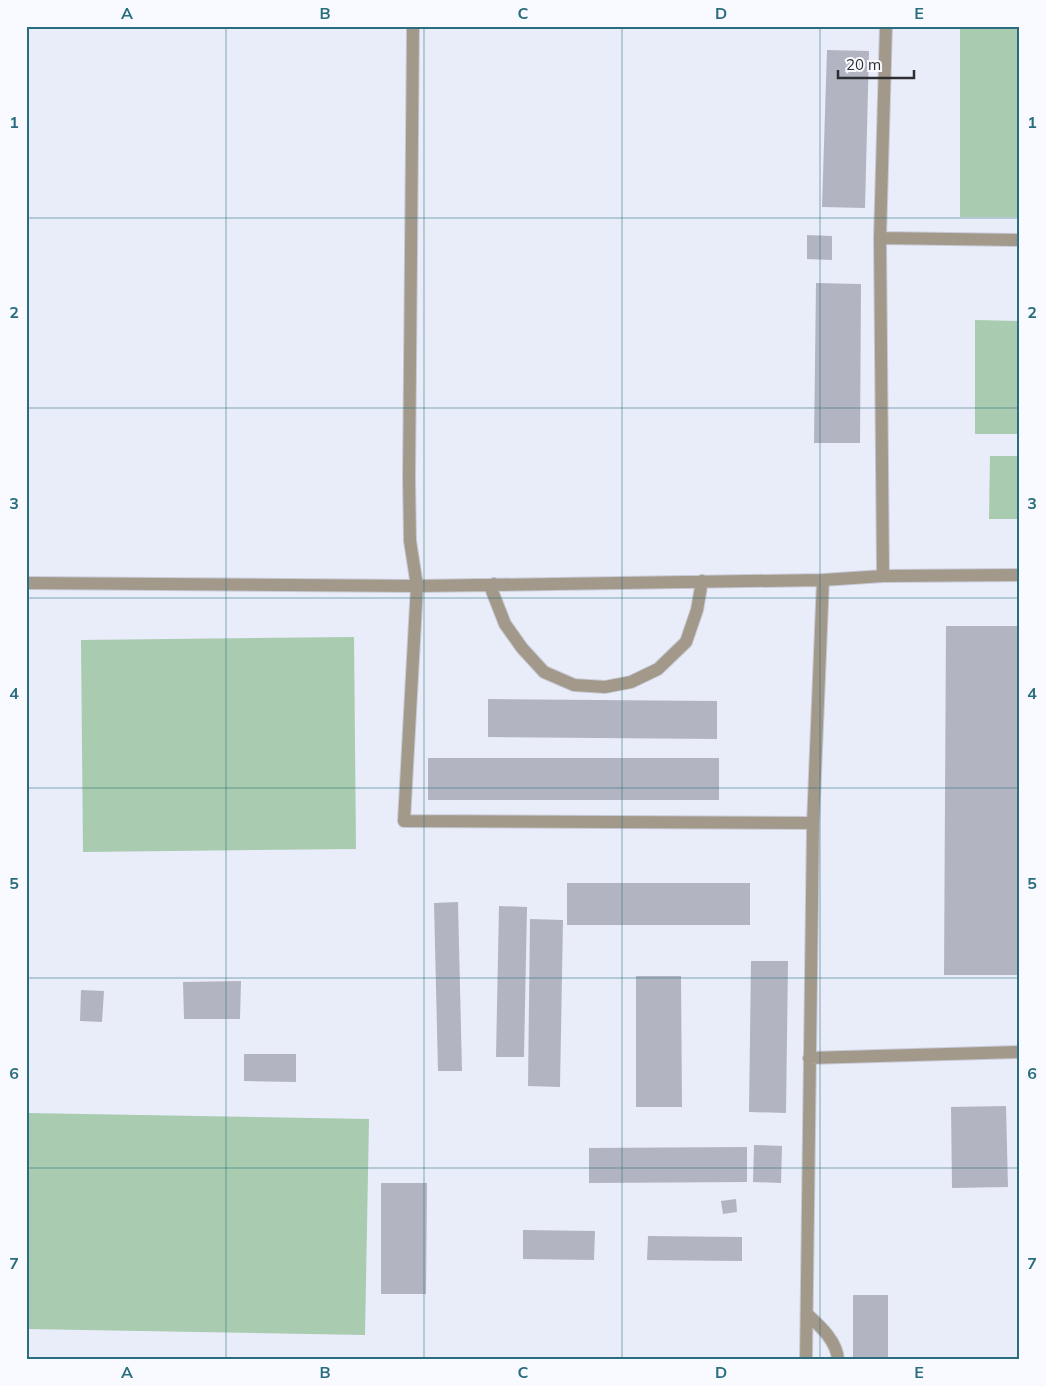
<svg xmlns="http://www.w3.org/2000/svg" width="1046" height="1386" font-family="Mulish,sans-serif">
	<rect width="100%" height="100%" fill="#e9ecf9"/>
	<path fill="#a9cbb0" d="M960,26H1020V217H960Z
		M975,320L1020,321V434H975Z
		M990,456H1020V519H989Z
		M354,637L356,849L83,852L81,640Z
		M26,1113L369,1119L365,1335L26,1329Z"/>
	<path fill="#b2b5c1" d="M827,50L869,51L865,208L822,207Z
		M807,235L832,236V260L807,259Z
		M816,283L861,284L860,443H814Z
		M946,626H1020V975H944Z
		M488,699L717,701V739L488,737Z
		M428,758H719V800H428Z
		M567,883H750V925H567Z
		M458,902L462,1071H438L434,903Z
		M499,906L527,907L524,1057H496Z
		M530,919L563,920L560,1087L528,1086Z
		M751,961H788L786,1113L749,1112Z
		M636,976H681L682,1107H636Z
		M241,981L240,1019H184L183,982Z
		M81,990L104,991L102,1022L80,1021Z
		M244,1054H296V1082L244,1081Z
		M1006,1106L1008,1187L952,1188L951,1107Z
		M754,1145L782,1146L781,1183L753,1182Z
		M747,1147V1182L589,1183V1148Z
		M381,1183H427L426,1294H381Z
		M736,1199L737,1212L723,1214L721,1201Z
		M523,1230L595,1231L594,1260L523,1259Z
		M648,1236L742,1237V1261L647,1260Z
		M853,1295H888V1360H853Z"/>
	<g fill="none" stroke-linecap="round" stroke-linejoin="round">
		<defs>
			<path id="minor" d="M413,26L409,478L410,541L417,586L404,821L813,823
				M880,238L1020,240
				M883,576L880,238L886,26
				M823,580L883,576L1020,575
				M26,583L417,586L823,580L813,823L806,1360
				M494,584L492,591L505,624L522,648L544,672L574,685L605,687L631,682L658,669L686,642L697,610L702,581
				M809,1058L1020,1052
				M807,1314C820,1326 837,1341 838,1360"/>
		</defs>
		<use href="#minor" stroke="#c7cad5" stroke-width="14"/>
		<use href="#minor" stroke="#a2998a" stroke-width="12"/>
	</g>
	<path fill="none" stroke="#296d7e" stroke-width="1" stroke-opacity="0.55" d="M226,26V1360M424,26V1360M622,26V1360M820,26V1360M26,218H1020M26,408H1020M26,598H1020M26,788H1020M26,978H1020M26,1168H1020"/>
	<rect width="1046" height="1386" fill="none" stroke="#f9faff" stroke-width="55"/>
	<path d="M838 70v8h76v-8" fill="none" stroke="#2d2e32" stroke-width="2.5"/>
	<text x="846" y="70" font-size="15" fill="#2d2e32" stroke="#f9faff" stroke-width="4" paint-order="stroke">20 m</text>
	<rect x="28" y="28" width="990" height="1330" fill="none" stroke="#296d7e" stroke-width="2"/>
	<g font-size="16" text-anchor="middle" font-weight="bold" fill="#296d7e">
		<text x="127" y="19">A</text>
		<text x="325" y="19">B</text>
		<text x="523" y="19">C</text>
		<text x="721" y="19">D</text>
		<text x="919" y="19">E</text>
		<text x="14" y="128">1</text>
		<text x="1032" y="128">1</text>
		<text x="14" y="318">2</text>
		<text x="1032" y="318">2</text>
		<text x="14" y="509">3</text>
		<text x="1032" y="509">3</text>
		<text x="14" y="699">4</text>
		<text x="1032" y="699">4</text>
		<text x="14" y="889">5</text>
		<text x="1032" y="889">5</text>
		<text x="14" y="1079">6</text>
		<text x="1032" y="1079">6</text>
		<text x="14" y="1269">7</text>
		<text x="1032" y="1269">7</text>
		<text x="127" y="1378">A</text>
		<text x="325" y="1378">B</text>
		<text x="523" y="1378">C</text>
		<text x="721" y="1378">D</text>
		<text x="919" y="1378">E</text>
	</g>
</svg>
